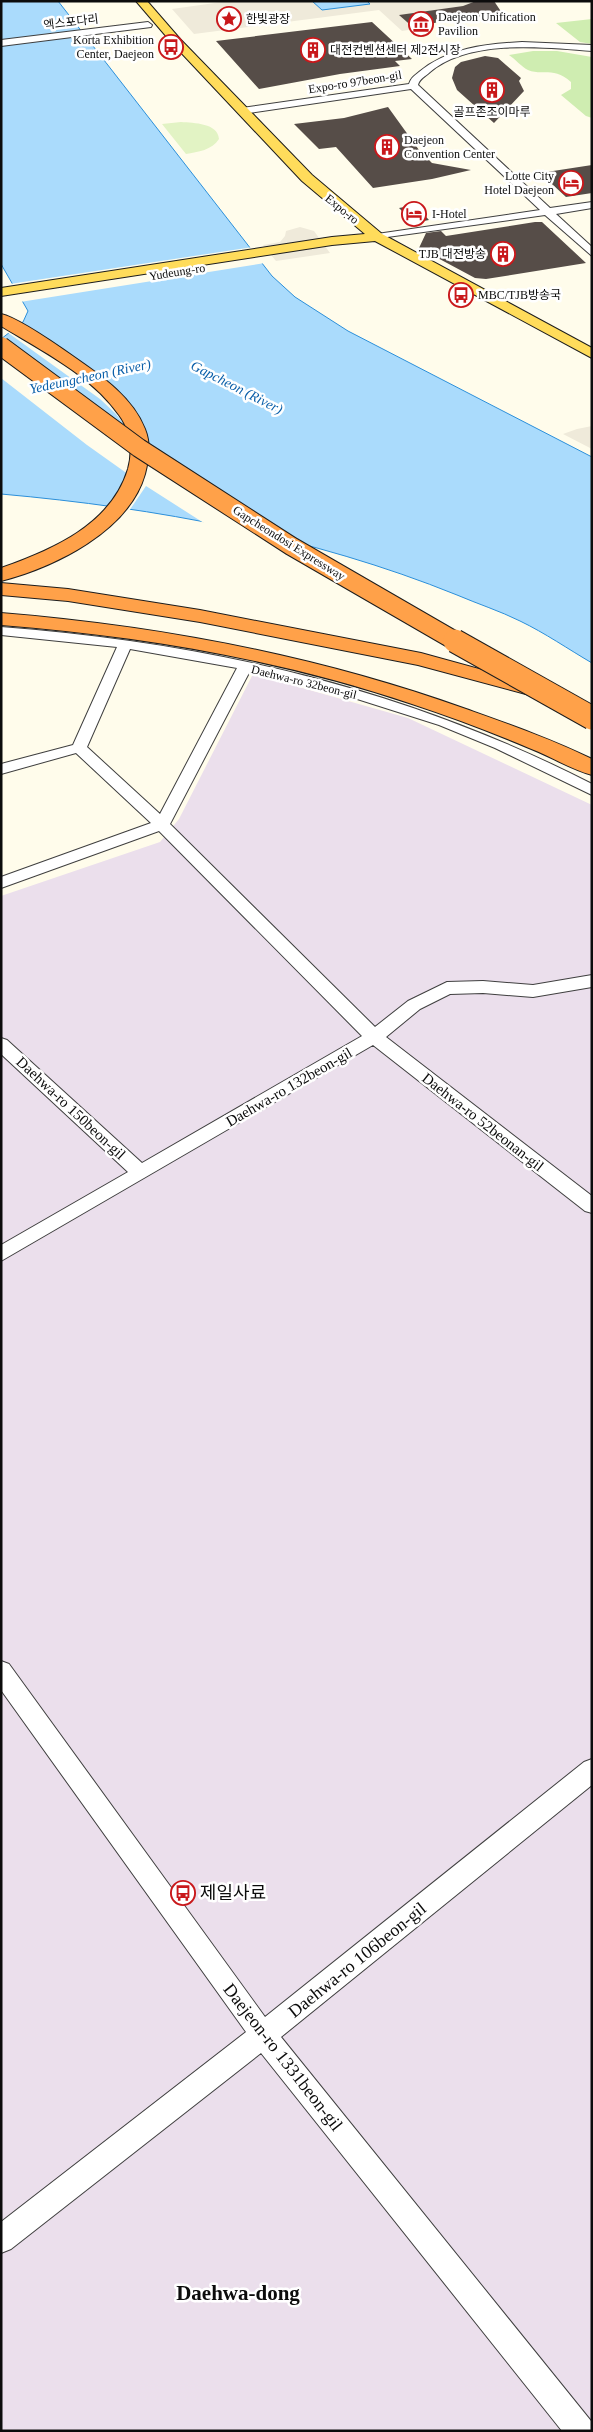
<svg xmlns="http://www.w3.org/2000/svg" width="593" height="2432" font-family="'Times New Roman','Noto Sans KR',serif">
	<rect width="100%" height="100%" fill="#fffceb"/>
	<path fill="#ebdfec" d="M253,674L408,718L592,805V2431H1V896L160,842L179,819Z"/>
	<path fill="#cfedb1" d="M592,19V44L580,42L556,23Z
		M533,51H557L592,57V118L586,116L561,95L571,89V82C554,66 541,76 528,70C522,67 515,59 509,55Z"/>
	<path fill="#e2f3c4" d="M181,122C194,123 218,123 219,139C212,150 198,152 186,154L162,124Z"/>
	<path fill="#efeada" d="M229,1L234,2L476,1L463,6L400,15L415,29L402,31L379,10L194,34L172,9Z
		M300,227L314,231L330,253L276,261L263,245L280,242L285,236L286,231Z
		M592,426V449L563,434L577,429Z"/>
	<path fill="#aadbfc" stroke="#2b8fda" d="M1,1H58L272,276L295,297L348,331L592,457V663C568,649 545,633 520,621C500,611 478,604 457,595C311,536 157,508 1,494V339L23,322L28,311L1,264Z
		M312,1H367L370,4L322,10Z"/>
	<path fill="#fffceb" d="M253,247L265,263L20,302L10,284Z
		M15,326L109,392L145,441L258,535L207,525L146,486L129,511L111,509L132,477L87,445L1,378V338L130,432L116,414L100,399L7,332Z"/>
	<path fill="#564d48" d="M476,1H494L504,16L472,17L467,13L415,29L399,15L463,6Z
		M372,22L412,59L395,61L400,66L340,74L259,89L216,41Z
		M485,56L498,58L521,78L519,81L524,91L494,123L457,90L452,78L455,67L461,62Z
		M388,107L419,150L432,163L471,170L432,179L373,188L336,147L319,149L294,124L344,118Z
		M592,165V193L566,197L540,173Z
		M415,205L429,220L414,223L399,208Z
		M535,222H542L586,263L486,279L475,278L419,248L426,233L441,231L446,236Z"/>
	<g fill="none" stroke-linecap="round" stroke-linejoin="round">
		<defs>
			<path id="minor" d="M148,22L152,25L151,27L1,46V40Z
				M522,42L592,45V51C544,47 469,39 430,72C426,76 419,79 418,85L550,208L592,202V208L556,214L592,247V256L545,215L373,239L372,237L377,234L540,210L411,89L242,114L237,111L242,108L409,84C411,78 414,76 419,72C448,48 485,44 522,42Z
				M1,627C210,643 405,688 592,784V795L495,748L439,725L332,691L250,671L170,824L375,1027L408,1001L447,982L483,981L533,985L592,975V987L533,997L483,993L450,994L420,1009L386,1037L592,1196V1213L585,1211L373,1045L1,1261V1245L128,1172L1,1054V1038L7,1040L142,1163L362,1036L159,831L1,888V877L151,823L76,753L1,774V764L73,745L117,647L1,635ZM130,649L237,668L160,814L87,747Z
				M1,1661L9,1664L265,2017L584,1762L592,1759V1785L281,2037L591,2421L592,2431H562L261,2053L11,2249L1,2253V2222L246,2032L1,1690Z"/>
			<path id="major" d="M136,1H147L180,39L312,175L382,234L592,348V358L375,241L332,245L1,296V288L332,237L365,234L302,181L172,43Z"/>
			<path id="highway" d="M1,314C19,318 60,347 77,359C103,377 133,398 145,429C151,444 149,458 145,474C129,531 55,567 1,581V568C52,550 111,525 128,469C133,451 131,431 119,415C91,375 42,351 1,326Z
				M1,583L68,589L200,610L421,653L544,687L548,691L544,695L537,697L418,665L200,622L68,601L1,595Z
				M1,613C160,626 315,655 466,709C508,724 551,739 592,759V775C570,769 550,756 529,748C491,732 452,717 412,704C279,659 141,636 1,625Z"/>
		</defs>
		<use href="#minor" stroke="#3f3f3f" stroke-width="2"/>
		<use href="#major" stroke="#1d1d1d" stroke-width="2"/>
		<use href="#highway" stroke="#1d1d1d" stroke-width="2"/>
		<use href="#minor" fill="#fff" fill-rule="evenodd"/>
		<use href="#major" fill="#ffdc5b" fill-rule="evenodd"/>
		<use href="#highway" fill="#ffa149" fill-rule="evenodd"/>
		<defs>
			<path id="highway-bridge-far1" d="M1,346L139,448L291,546L457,642"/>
			<path id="highway-bridge" d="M455,641L592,718"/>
		</defs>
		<use href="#highway-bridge-far1" stroke="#1d1d1d" stroke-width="20" stroke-linecap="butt"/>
		<use href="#highway-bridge" stroke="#1d1d1d" stroke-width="25" stroke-linecap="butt"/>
		<use href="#highway-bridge-far1" stroke="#ffa149" stroke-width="18"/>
		<use href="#highway-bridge" stroke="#ffa149" stroke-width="23"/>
	</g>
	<defs>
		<symbol id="sight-ring" viewBox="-11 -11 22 22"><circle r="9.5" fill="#fff" stroke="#c9181b" stroke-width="1.5"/><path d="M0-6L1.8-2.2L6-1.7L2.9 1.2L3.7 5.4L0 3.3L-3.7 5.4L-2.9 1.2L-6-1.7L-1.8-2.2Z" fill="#c9181b"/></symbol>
		<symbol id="museum-ring" viewBox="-11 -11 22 22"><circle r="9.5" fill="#fff" stroke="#c9181b" stroke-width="1.5"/><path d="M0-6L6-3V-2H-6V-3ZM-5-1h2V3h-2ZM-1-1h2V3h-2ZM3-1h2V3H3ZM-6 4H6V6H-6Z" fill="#c9181b"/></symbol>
		<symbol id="bus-ring" viewBox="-11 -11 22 22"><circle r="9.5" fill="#fff" stroke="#c9181b" stroke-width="1.5"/><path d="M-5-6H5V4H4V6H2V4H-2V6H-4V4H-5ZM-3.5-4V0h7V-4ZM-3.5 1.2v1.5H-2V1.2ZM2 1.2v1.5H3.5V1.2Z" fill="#c9181b"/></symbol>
		<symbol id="building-ring" viewBox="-11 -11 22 22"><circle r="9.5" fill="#fff" stroke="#c9181b" stroke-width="1.5"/><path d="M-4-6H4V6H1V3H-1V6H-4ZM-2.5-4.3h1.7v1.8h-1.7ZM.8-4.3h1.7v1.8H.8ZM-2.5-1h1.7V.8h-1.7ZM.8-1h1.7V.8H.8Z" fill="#c9181b"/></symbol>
		<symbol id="hotel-ring" viewBox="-11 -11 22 22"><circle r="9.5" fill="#fff" stroke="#c9181b" stroke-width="1.5"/><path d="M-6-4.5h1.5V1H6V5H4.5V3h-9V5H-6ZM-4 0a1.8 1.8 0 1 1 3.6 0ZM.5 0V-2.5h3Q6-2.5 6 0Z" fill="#c9181b"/></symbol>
	</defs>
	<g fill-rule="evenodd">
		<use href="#sight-ring" x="215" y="5" width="28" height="28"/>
		<use href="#museum-ring" x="407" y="10" width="28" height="28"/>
		<use href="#bus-ring" x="157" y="33" width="28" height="28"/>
		<use href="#building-ring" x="299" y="36" width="28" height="28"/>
		<use href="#building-ring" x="478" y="76" width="28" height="28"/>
		<use href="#building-ring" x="373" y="133" width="28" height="28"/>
		<use href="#hotel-ring" x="557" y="169" width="28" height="28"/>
		<use href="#hotel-ring" x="400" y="200" width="28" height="28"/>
		<use href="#building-ring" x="489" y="240" width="28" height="28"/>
		<use href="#bus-ring" x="447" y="281" width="28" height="28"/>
		<use href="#bus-ring" x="169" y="1879" width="28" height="28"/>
	</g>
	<g text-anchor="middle" stroke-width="5" stroke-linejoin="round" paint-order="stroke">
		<g font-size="12" fill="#0c0c0c" stroke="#fff" text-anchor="start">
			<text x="438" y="21">Daejeon Unification<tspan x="438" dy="14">Pavilion</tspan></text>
			<text x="246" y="23">한빛광장</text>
			<text x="154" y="44" text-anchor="end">Korta Exhibition<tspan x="154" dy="14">Center, Daejeon</tspan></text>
			<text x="330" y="54">대전컨벤션센터 제2전시장</text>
			<text x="492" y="116" text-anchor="middle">골프존조이마루</text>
			<text x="404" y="144">Daejeon<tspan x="404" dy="14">Convention Center</tspan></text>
			<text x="554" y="180" text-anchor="end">Lotte City<tspan x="554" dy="14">Hotel Daejeon</tspan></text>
			<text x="432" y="218">I-Hotel</text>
			<text x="486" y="258" text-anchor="end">TJB 대전방송</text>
			<text x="478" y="299">MBC/TJB방송국</text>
		</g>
		<g font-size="12" fill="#0c0c0c" stroke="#fff">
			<text transform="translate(71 22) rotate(-7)" y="4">엑스포다리</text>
			<text transform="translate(355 82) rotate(-9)" y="4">Expo-ro 97beon-gil</text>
			<text transform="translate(342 209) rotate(39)" y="4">Expo-ro</text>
			<text transform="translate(177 272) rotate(-9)" y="4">Yudeung-ro</text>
			<text transform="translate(289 543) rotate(32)" y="4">Gapcheondosi Expressway</text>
			<text transform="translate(304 682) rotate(14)" y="4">Daehwa-ro 32beon-gil</text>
		</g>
		<g font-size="14" font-style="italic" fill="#0a5fa9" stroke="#fff">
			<text transform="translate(90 376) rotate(-12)" y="5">Yedeungcheon (River)</text>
			<text transform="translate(237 387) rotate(27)" y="5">Gapcheon (River)</text>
		</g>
		<g font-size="15" fill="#0c0c0c" stroke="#fff">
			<text transform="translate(289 1087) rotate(-30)" y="5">Daehwa-ro 132beon-gil</text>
			<text transform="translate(71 1108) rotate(43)" y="5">Daehwa-ro 150beon-gil</text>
			<text transform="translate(483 1122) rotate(38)" y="5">Daehwa-ro 52beonan-gil</text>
		</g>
		<g font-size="18" fill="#0c0c0c" stroke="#fff" text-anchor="start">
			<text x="200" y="1899">제일사료</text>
		</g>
		<g font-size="18" fill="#0c0c0c" stroke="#fff">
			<text transform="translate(357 1960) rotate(-39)" y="6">Daehwa-ro 106beon-gil</text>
			<text transform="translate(283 2057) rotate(52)" y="6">Daejeon-ro 1331beon-gil</text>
		</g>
		<g font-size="21" font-weight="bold" fill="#0c0c0c" stroke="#fff">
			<text x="238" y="2300">Daehwa-dong</text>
		</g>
	</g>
	<rect width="593" height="2432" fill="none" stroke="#0c0c0c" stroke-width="5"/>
</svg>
